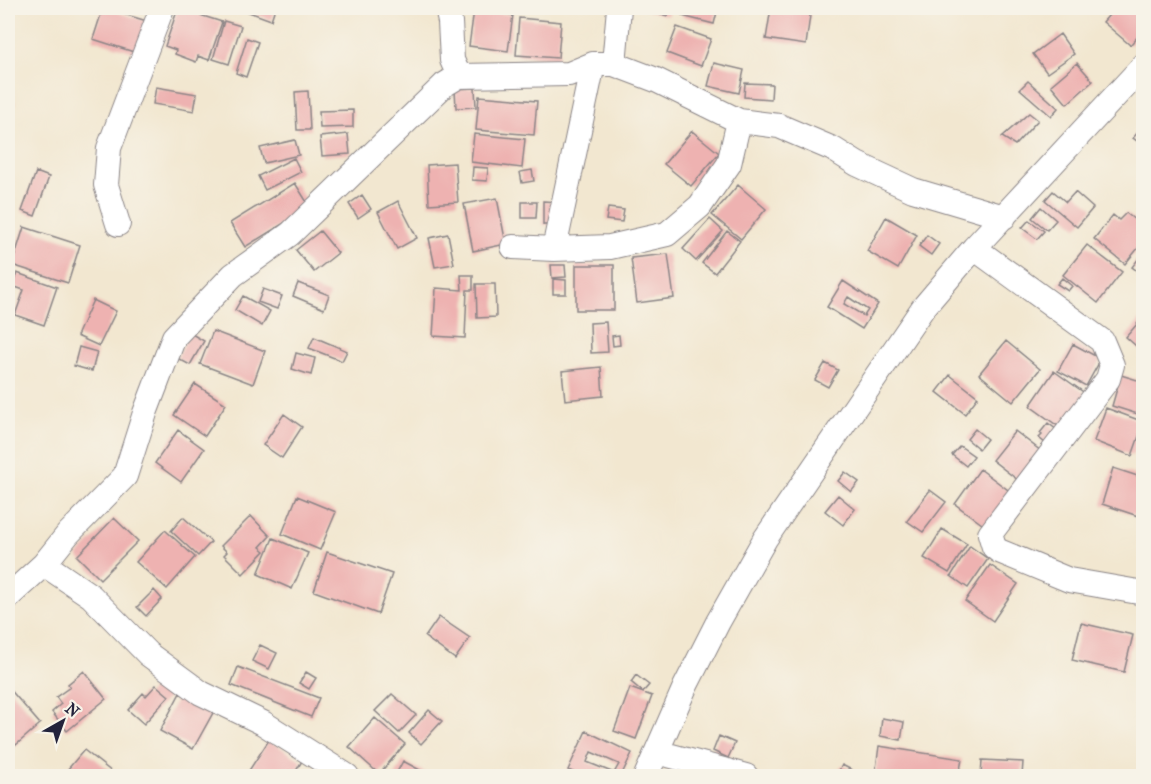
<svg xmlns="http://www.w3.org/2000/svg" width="1151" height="784" font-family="'IM FELL French Canon',serif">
	<rect width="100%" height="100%" fill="#f7f3e8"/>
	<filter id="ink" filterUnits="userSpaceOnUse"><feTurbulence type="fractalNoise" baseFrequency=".0167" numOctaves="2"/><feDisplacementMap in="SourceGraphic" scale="12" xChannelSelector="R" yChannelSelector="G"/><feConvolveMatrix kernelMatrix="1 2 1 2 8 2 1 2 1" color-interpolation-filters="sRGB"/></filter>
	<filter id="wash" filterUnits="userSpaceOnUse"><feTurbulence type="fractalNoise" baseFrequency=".008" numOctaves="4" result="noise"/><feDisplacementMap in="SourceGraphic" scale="24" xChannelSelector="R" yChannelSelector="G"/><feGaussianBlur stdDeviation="1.35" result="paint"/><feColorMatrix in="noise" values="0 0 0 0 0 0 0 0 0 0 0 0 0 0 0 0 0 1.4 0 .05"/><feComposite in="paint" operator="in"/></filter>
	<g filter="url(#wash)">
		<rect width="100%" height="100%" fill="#f2e7d0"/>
		<g id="blocks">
			<path fill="#eeb2b1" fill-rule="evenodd" d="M103,8L147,21L137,53L93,39Z
				M178,8L222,22L209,60L198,56L196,62L175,54L176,50L165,46Z
				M238,8H275L271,20Z
				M640,8H670L668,16Z
				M684,8H718L714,24L682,16Z
				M771,8H811L806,45L766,39Z
				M1115,8H1134L1144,15V30L1130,45L1103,22Z
				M474,10L513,15L508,51L469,46Z
				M519,18L561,22L558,58L516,55Z
				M224,21L241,26L229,64L213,59Z
				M677,27L711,39L701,66L667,53Z
				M1060,34L1074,54L1047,73L1033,54Z
				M247,38L258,42L246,77L236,73Z
				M714,63L744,70L739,93L708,86Z
				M1077,63L1093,81L1067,104L1051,85Z
				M1028,81L1058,108L1051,116L1020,89Z
				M745,83L772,84L771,99L744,97Z
				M156,87L197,94L194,111L153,104Z
				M475,88L476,107L456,108L455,89Z
				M308,91L310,130H297L295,92Z
				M479,96L537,101L534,135L476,130Z
				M8,100L15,102L8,129Z
				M353,110V127L320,128L319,111Z
				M1029,113L1038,120L1015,145L1002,137Z
				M1144,125V146L1133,138Z
				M692,131L719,153L691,186L664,164Z
				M348,134L350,154L322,156L320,137Z
				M474,134L525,139L522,168L471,162Z
				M295,140L299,155L264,163L260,148Z
				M294,158L301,172L265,190L258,176Z
				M455,163L458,202L429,204L427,165Z
				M473,167L488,168L487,181L472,180Z
				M532,170L534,181L522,183L520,172Z
				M36,172L49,177L35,216L22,211Z
				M295,183L310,207L245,247L230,223Z
				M738,185L766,209L741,239L712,215Z
				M1053,191L1066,202L1075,192L1093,208L1077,227L1045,200Z
				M362,195L371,209L358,218L349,204Z
				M497,198L506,244L473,251L464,204Z
				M398,201L417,238L397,249L378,212Z
				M543,201L557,202V225H543Z
				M522,202H537L536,218H522Z
				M1041,207L1056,220L1047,230L1032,218Z
				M608,208L624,210L622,222L606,220Z
				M1126,213L1144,227V241L1125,264L1094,239L1113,215L1119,220Z
				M886,217L917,235L898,269L867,251Z
				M710,219L723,231L696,261L683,249Z
				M1029,220L1044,231L1037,239L1022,228Z
				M24,227L80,245L68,283L12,265Z
				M320,231L338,253L314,272L296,250Z
				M727,231L740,241L715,273L702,263Z
				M448,234L454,264L435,267L429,238Z
				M927,235L939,244L931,255L919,246Z
				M1087,245L1122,272L1098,303L1063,275Z
				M1144,252V276L1132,267Z
				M668,254L674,298L637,303L631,258Z
				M551,265H565L566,277L552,278Z
				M576,265H614V310H576Z
				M17,273L57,287L44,325L15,315L24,290L12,286Z
				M461,275H473V290H467L465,338L433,336L436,288L462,290Z
				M1062,278L1072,286L1068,291L1057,284Z
				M553,279L566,280V294H553Z
				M843,281L878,304L862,329L827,307ZM848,297L868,310L864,316L844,304Z
				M298,283L329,295L324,309L293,296Z
				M476,284H495L496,317L477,318Z
				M263,289L282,296L277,309L258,302Z
				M243,296L270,311L262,326L235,310Z
				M93,300L116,311L99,346L77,336Z
				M1144,316V353L1126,337Z
				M606,322L608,352L591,353L590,323Z
				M213,331L265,351L253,384L200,364Z
				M190,333L204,341L190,365L177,358Z
				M619,335L620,345L613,346L612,336Z
				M314,337L347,351L342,361L309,348Z
				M1006,341L1040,369L1013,402L979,374Z
				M1073,344L1101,359L1086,386L1058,371Z
				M79,347L97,352L92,371L74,366Z
				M296,353L315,358L311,375L292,369Z
				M825,363L838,370L828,387L815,380Z
				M601,367L603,396L565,400L562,371Z
				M1054,371L1086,394L1062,429L1030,406Z
				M950,375L978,397L965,414L937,392Z
				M1121,375L1144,382V416L1112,406Z
				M195,384L226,404L205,436L174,415Z
				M1106,408L1144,422L1132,456L1094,441Z
				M284,414L302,427L282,458L263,445Z
				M1048,423L1062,434L1045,443L1039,438L1042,435L1040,433Z
				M975,429L987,439L979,449L967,439Z
				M178,430L204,449L181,482L155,463Z
				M1015,431L1046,455L1023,484L992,460Z
				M960,446L974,456L966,466L952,455Z
				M1113,468L1144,478V510L1141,517L1102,504Z
				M980,469L1012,493L986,527L955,504Z
				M845,472L859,482L851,492L838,481Z
				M930,490L946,502L923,532L907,521Z
				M838,495L855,509L843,525L825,511Z
				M297,496L336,512L320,550L282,534Z
				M251,516L270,536L260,547L265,551L243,574L224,555L227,552L221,546Z
				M183,517L211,542L198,556L171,531Z
				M114,518L138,541L100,579L77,556Z
				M942,529L967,544L949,573L924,558Z
				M165,530L195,557L167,589L136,562Z
				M273,538L308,553L292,589L258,574Z
				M970,546L988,559L968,588L951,576Z
				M327,552L392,574L378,614L314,591Z
				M990,565L1018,584L993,621L965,601Z
				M154,590L162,599L146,616L137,607Z
				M439,617L470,638L455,659L425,637Z
				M1081,623L1133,635L1124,672L1072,660Z
				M260,645L277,653L269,669L252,661Z
				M238,667L319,698L311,717L231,685Z
				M84,671L106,699L67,731L52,712L61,704L56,697L70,687L68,684Z
				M306,672L316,678L309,689L299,683Z
				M636,675L649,685L643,692L631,682Z
				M156,685L169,696L144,724L128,710L143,693L146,696Z
				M8,687L40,724L16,745L8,736Z
				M630,688L652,696L636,739L614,731Z
				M180,693L214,711L193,749L160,731Z
				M392,694L416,715L399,733L375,711Z
				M429,710L442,721L421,744L409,733Z
				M375,718L405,744L379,774L349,747Z
				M882,718L904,722L901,740L880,736Z
				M586,731L632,753L621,776H582L568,770ZM591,752L619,764L614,773L587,762Z
				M719,736L735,743L728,758L713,751Z
				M269,740L302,761L293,776H255L248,772Z
				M879,746L962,759L959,776H875Z
				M84,750L117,776H62Z
				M982,760L1023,762L1022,776H981Z
				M403,761L431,776H395Z
				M842,765L856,772L854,776H836Z"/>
		</g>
	</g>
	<g filter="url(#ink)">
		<use href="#blocks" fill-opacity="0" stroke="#8a8486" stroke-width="1.5"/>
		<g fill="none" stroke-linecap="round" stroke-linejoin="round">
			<defs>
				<path id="minor" d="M447,8L450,22L452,60L459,76
					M614,64L619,8
					M118,224L106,185L109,148L162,8
					M513,247L554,249L610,247L667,234L700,206L729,164L739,121
					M974,248L1102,341L1112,365L1108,379L990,534L994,547L999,551L1069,580L1144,593
					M554,249L593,64
					M8,597L44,564
					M657,752L746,776
					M347,776L263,723L201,693L148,654L91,596L44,564L68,534L125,476L145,413L174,337L233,275L290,234L444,85L459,76L569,74L593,64H614L656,80L739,121L779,126L833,149L857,164L913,190L1004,217
					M646,776L685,687L718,622L765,539L923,308L974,248L1144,65"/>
			</defs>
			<use href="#minor" stroke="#8a8486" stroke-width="26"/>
			<use href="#minor" stroke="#fff" stroke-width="24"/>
		</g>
	</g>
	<rect width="1151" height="784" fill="none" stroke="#f7f3e8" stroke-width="30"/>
	<g transform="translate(63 721) rotate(40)" stroke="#f7f3e8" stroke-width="4.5" paint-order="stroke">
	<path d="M0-4.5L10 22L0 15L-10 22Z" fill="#22223b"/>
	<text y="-9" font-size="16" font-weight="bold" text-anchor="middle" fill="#22223b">N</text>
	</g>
</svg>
